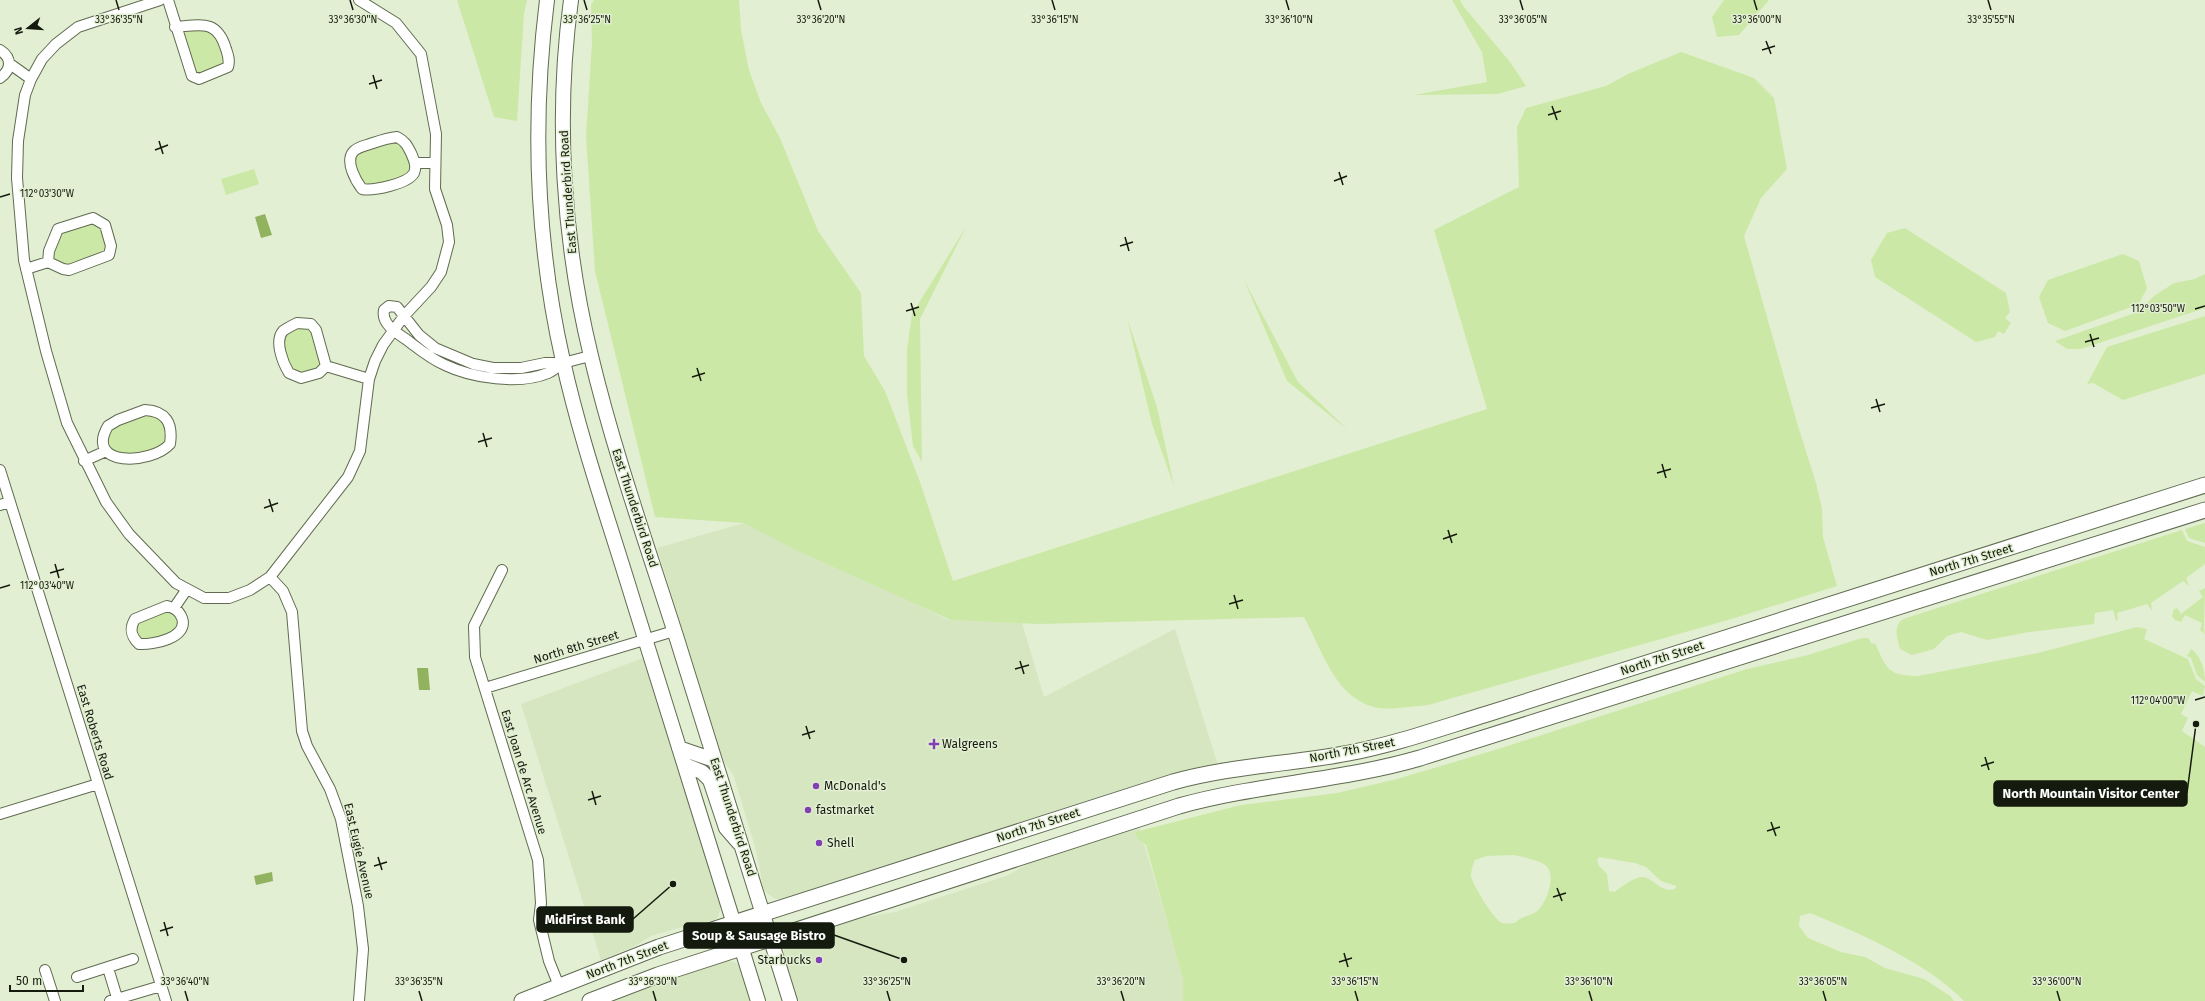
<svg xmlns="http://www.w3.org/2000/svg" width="2205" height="1001" font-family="'Fira Sans',sans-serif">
	<rect width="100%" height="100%" fill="#e2efd2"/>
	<path fill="#d6e6c1" d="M744,523L949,620L1022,623L1044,697L1175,629L1218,765L1129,787L780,899H775L764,891L756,850L733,774L724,762L721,753L657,548Z
		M643,658L721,906L718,917L714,920L678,928L651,936L635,946L601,960L521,704Z
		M1139,827L1177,955L1183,979V1001H799L784,955V949L789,941L794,938L844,921L895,912L1006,876L1035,860Z
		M727,960L736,963L740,969L751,1001H609Z"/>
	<path fill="#cce8a6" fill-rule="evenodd" d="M457,0H527L524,14L517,121L494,117Z
		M594,0H739L741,30L749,70L761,103L780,138L818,231L861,293L864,356L885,391L920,482L953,581L1487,409L1434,230L1519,187L1517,127L1526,108L1606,86L1628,74L1681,52L1754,78L1774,98L1787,169L1761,198L1744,236L1798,426L1816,483L1822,509L1823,537L1837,586L1728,620L1428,705C1414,706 1392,710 1379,708C1335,700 1323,651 1304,617L1039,624L951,620L794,549L744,523L655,517L595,271L586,136L592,43L591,5Z
		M1452,0H1460L1464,7L1510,62L1526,86L1498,94L1414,95L1487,82L1482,52Z
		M1724,0H1769L1739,35L1717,37L1712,17Z
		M175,27L216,30L228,67L192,76Z
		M397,137L416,163L410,177L362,189L352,153Z
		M254,169L259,184L226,195L221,179Z
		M100,221L109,255L69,270L48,262L58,229Z
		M966,227L920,319L922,462L913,446L907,394V350L912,314Z
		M1905,228L2006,293L2010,312L2005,318L2011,323L2004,334L1998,331L1995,337L1976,342L1875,277L1871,260L1887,233Z
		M2123,254L2139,261L2147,288L2140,302L2134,306L2065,331L2048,323L2039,297L2048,280Z
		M2205,274V308L2081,349H2067L2055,341L2138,312L2154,296L2174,283L2195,279Z
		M1244,280L1298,382L1348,430L1287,381Z
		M2205,316V374L2123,400L2093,383L2087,384L2107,347Z
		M1127,318L1157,407L1174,486L1152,424Z
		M311,324L326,360L319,373H289L280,337L283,331Z
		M145,410L165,417L170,444L143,459L111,455L105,432Z
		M2205,523V543L2189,538L2185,529Z
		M2182,530L2187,541L2205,547V564L2186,578L2189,586L2183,581L2151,603L2152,611L2147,604L2117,613L2118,620L2116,621L2113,610L2095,613L2094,624L2029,632L1987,640L1961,632L1947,636L1934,649L1912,655L1900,649C1897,638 1893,627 1903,619Z
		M2205,588L2204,628L2205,634L2200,630L2202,623L2185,615L2181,622L2175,620L2172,616L2174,609L2177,608L2181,614L2203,597L2199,591Z
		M159,608L180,613L178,633L139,644L131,625Z
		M2137,627L2147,629L2144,639L2188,659L2196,679L2205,686L2203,696L2192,691L2181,714L2188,718L2182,731L2205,747V1001H1964C1928,963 1859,933 1810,913L1800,916L1799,926L1808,938L1841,952L1865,957L1885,968L1924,979L1950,996L1954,1001H1183V979L1146,845L1137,838L1135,832L1241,805L1337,793L1397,779L1498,749L1747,669L1808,655L1862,638H1868L1872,644L1875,643C1886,668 1888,676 1918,676L2038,653ZM1513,855C1520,856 1541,861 1545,865C1558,874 1546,905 1536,912C1528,917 1523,915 1515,923C1511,923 1505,924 1502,923C1494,920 1472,884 1471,876C1471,871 1473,864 1475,860L1487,856ZM1599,857L1635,863L1646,867L1661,881L1676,886V888C1663,896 1652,876 1642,877C1632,878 1622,887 1614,892L1609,891L1607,874L1599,866L1597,860Z
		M2191,649C2201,655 2205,671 2205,682L2197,675L2191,658L2187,656Z"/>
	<path fill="#91b35f" d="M265,214L272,235L261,238L255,217Z
		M417,668H428L430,690H419Z
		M272,872L273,881L256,885L254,876Z"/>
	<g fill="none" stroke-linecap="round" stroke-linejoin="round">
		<defs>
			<path id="street" d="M160,0L78,27L56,44L42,59L31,79L25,95L18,141L17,178L24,260L46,351L67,423L106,502L129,534L176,583L204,598H229L250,590L270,577L348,477L360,451L369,379L375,361L383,345L404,316L431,287L441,272L449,242L447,225L435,189L436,134L421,54L396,23L359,0
				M168,0L192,76L199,79L228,67C230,60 228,55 226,49C217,19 201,25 175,27
				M0,50C12,58 12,69 0,78
				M10,64L31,79
				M397,137C405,141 407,145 411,153C414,160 417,166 414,173C408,184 373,191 362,189C356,181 345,162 353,152C357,147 364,146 370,144C379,141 387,138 397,137Z
				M416,163H435
				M26,269L48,262L63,269L69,270L109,255L111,246L105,225L93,218L58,229L49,251L48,262
				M297,323L311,324L316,330L326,366L319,373L301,378L289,373C283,363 274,341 283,331C287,328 293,325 297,323Z
				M563,363C558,366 553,371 548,373C519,385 472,378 445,365C431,359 419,349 407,340C397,333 381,324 384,310L389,306L397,307L419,335L435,348L473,364L493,368H521L545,363H563L590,356
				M326,366L369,379
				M145,410C166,411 173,423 170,444C151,465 84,467 108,426L118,420Z
				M84,461L106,451
				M0,470L166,1001
				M0,505L10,502
				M502,570L474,626L475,657L538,860L541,903L539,920L549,961L559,986
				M270,577L283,591L292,612L302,731L307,746L330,789L341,819L358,906L363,949L359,1001
				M167,606C174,608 179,610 182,618C189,638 153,645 139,644C131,636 129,629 135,619Z
				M174,608L187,589
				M485,688L674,631
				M0,814L98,784
				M108,968L118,1001
				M45,970L55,1001
				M77,977L133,959
				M110,1001L161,986"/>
			<path id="secondary" d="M547,0C532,120 536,242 563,361C581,442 609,521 633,600C674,734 717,867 758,1001
				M571,0C555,117 563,241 591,356C614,452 647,545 677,639C715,760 752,881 790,1001
				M679,748L714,760
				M685,765L702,772L710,780L726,828L739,843"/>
			<path id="primary" d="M522,1001L659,947L1173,782C1230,766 1291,764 1349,753C1396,744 1441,728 1487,714L2205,485
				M590,1001L658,975L1179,806C1258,784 1341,781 1420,758L2205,510"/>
		</defs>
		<use href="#street" stroke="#606b51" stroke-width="12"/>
		<use href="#secondary" stroke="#606b51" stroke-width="16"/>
		<use href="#primary" stroke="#606b51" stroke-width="17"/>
		<use href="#street" stroke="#fff" stroke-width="10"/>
		<use href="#secondary" stroke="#fff" stroke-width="14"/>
		<use href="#primary" stroke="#fff" stroke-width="15"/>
	</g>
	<path fill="none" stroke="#151a0f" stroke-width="1.5" d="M116,0L119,10M350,0L353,10M584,0L587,10M818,0L821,10M1052,0L1055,10M1286,0L1289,10M1520,0L1523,10M1754,0L1757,10M1988,0L1991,10M1766,41L1771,54M1762,50L1775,46M373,75L377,89M369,84L382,80M1552,106L1557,120M1548,115L1561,111M159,141L163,154M155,150L168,145M1339,172L1343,185M1334,181L1347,176M0,197L10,194M1125,237L1129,251M1120,246L1133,242M911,303L915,316M2195,309L2205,306M906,311L919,307M2090,334L2094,347M2085,342L2099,338M697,368L701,381M692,377L705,373M1876,399L1880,412M1871,408L1885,404M483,433L487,447M478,442L492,438M1662,464L1666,478M1657,473L1671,469M269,499L273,512M264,508L278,503M1448,530L1452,543M1443,539L1457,534M55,564L59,578M50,573L64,569M0,588L10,585M1234,595L1238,609M1229,604L1243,600M1020,661L1024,674M1015,669L1029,665M2195,700L2205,697M806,726L810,739M802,735L815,731M1985,757L1989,770M1981,766L1994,762M592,791L596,805M588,800L601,796M1771,822L1776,836M1767,831L1780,827M378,857L382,870M374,866L387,862M1557,888L1562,901M1553,897L1566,893M164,922L168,936M160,931L173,927M1344,953L1348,967M1339,962L1352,958M185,991L188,1001M419,991L422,1001M653,991L656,1001M887,991L890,1001M1121,991L1124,1001M1355,991L1358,1001M1589,991L1592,1001M1823,991L1826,1001M2057,991L2060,1001"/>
	<g fill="#8140b4" stroke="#e2efd2" stroke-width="1.5">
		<path d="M932 738h4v4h4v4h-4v4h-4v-4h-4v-4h4z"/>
		<circle cx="816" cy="786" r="4"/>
		<circle cx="808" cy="810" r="4"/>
		<circle cx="819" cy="843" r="4"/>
		<circle cx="819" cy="960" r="4"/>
	</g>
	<g text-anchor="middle" stroke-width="3" stroke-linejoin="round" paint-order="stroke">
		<g font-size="12" fill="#151a0f" stroke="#e2efd2">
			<text transform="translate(568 192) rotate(-94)" y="4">East Thunderbird Road</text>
			<text transform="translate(635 508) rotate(72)" y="4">East Thunderbird Road</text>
			<text transform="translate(1971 560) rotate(-17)" y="4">North 7th Street</text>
			<text transform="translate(576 647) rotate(-17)" y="4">North 8th Street</text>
			<text transform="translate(1662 658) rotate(-18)" y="4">North 7th Street</text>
			<text transform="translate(95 732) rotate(73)" y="4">East Roberts Road</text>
			<text transform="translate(1352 750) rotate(-11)" y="4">North 7th Street</text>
			<text transform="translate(524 772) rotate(73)" y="4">East Joan de Arc Avenue</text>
			<text transform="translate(733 817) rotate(72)" y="4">East Thunderbird Road</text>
			<text transform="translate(1038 825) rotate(-18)" y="4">North 7th Street</text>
			<text transform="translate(359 851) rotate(77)" y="4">East Eugie Avenue</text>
			<text transform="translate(627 960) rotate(-21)" y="4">North 7th Street</text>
		</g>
		<g font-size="12" fill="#151a0f" stroke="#e2efd2" text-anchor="start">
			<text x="942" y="748">Walgreens</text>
			<text x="824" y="790">McDonald's</text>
			<text x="816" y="814">fastmarket</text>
			<text x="827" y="847">Shell</text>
			<text x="811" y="964" text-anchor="end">Starbucks</text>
		</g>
	</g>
	<g font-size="10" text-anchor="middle" fill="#151a0f" stroke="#e2efd2" stroke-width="3" stroke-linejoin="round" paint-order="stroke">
		<text x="119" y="23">33°36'35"N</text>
		<text x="353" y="23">33°36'30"N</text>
		<text x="587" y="23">33°36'25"N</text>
		<text x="821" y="23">33°36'20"N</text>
		<text x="1055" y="23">33°36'15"N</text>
		<text x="1289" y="23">33°36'10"N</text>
		<text x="1523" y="23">33°36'05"N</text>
		<text x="1757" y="23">33°36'00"N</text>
		<text x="1991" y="23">33°35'55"N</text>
		<text x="47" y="197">112°03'30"W</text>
		<text x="2158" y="312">112°03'50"W</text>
		<text x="47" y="589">112°03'40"W</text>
		<text x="2158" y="704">112°04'00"W</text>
		<text x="185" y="985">33°36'40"N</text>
		<text x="419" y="985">33°36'35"N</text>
		<text x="653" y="985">33°36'30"N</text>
		<text x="887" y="985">33°36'25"N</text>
		<text x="1121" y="985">33°36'20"N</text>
		<text x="1355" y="985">33°36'15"N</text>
		<text x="1589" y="985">33°36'10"N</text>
		<text x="1823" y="985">33°36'05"N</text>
		<text x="2057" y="985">33°36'00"N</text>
	</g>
	<path fill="none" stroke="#151a0f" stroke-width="1.5" d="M2196 724L2187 793M673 884L633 919M904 960L834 935"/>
	<g fill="#151a0f" stroke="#e2efd2" stroke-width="1.5">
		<circle cx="2196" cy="724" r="4"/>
		<circle cx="673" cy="884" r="4"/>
		<circle cx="904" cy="960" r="4"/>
	</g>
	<g fill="#151a0f" stroke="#151a0f" stroke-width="1.5">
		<rect x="1994" y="781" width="193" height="25" rx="4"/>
		<rect x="537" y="907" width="96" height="25" rx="4"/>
		<rect x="684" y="923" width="150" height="25" rx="4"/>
	</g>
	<g font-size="13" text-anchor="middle" font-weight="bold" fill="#fff">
		<text x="2091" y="798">North Mountain Visitor Center</text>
		<text x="585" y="924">MidFirst Bank</text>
		<text x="759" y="940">Soup &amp; Sausage Bistro</text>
	</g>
	<g transform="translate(28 28) rotate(253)" stroke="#e2efd2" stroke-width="3" paint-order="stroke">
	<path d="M0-3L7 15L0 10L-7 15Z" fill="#151a0f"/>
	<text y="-6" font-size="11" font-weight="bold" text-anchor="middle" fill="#151a0f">N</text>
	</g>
	<path d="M10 985v6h73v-6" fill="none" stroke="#151a0f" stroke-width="2"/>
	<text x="16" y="985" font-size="12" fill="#151a0f" stroke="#e2efd2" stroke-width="3" paint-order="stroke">50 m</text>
</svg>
